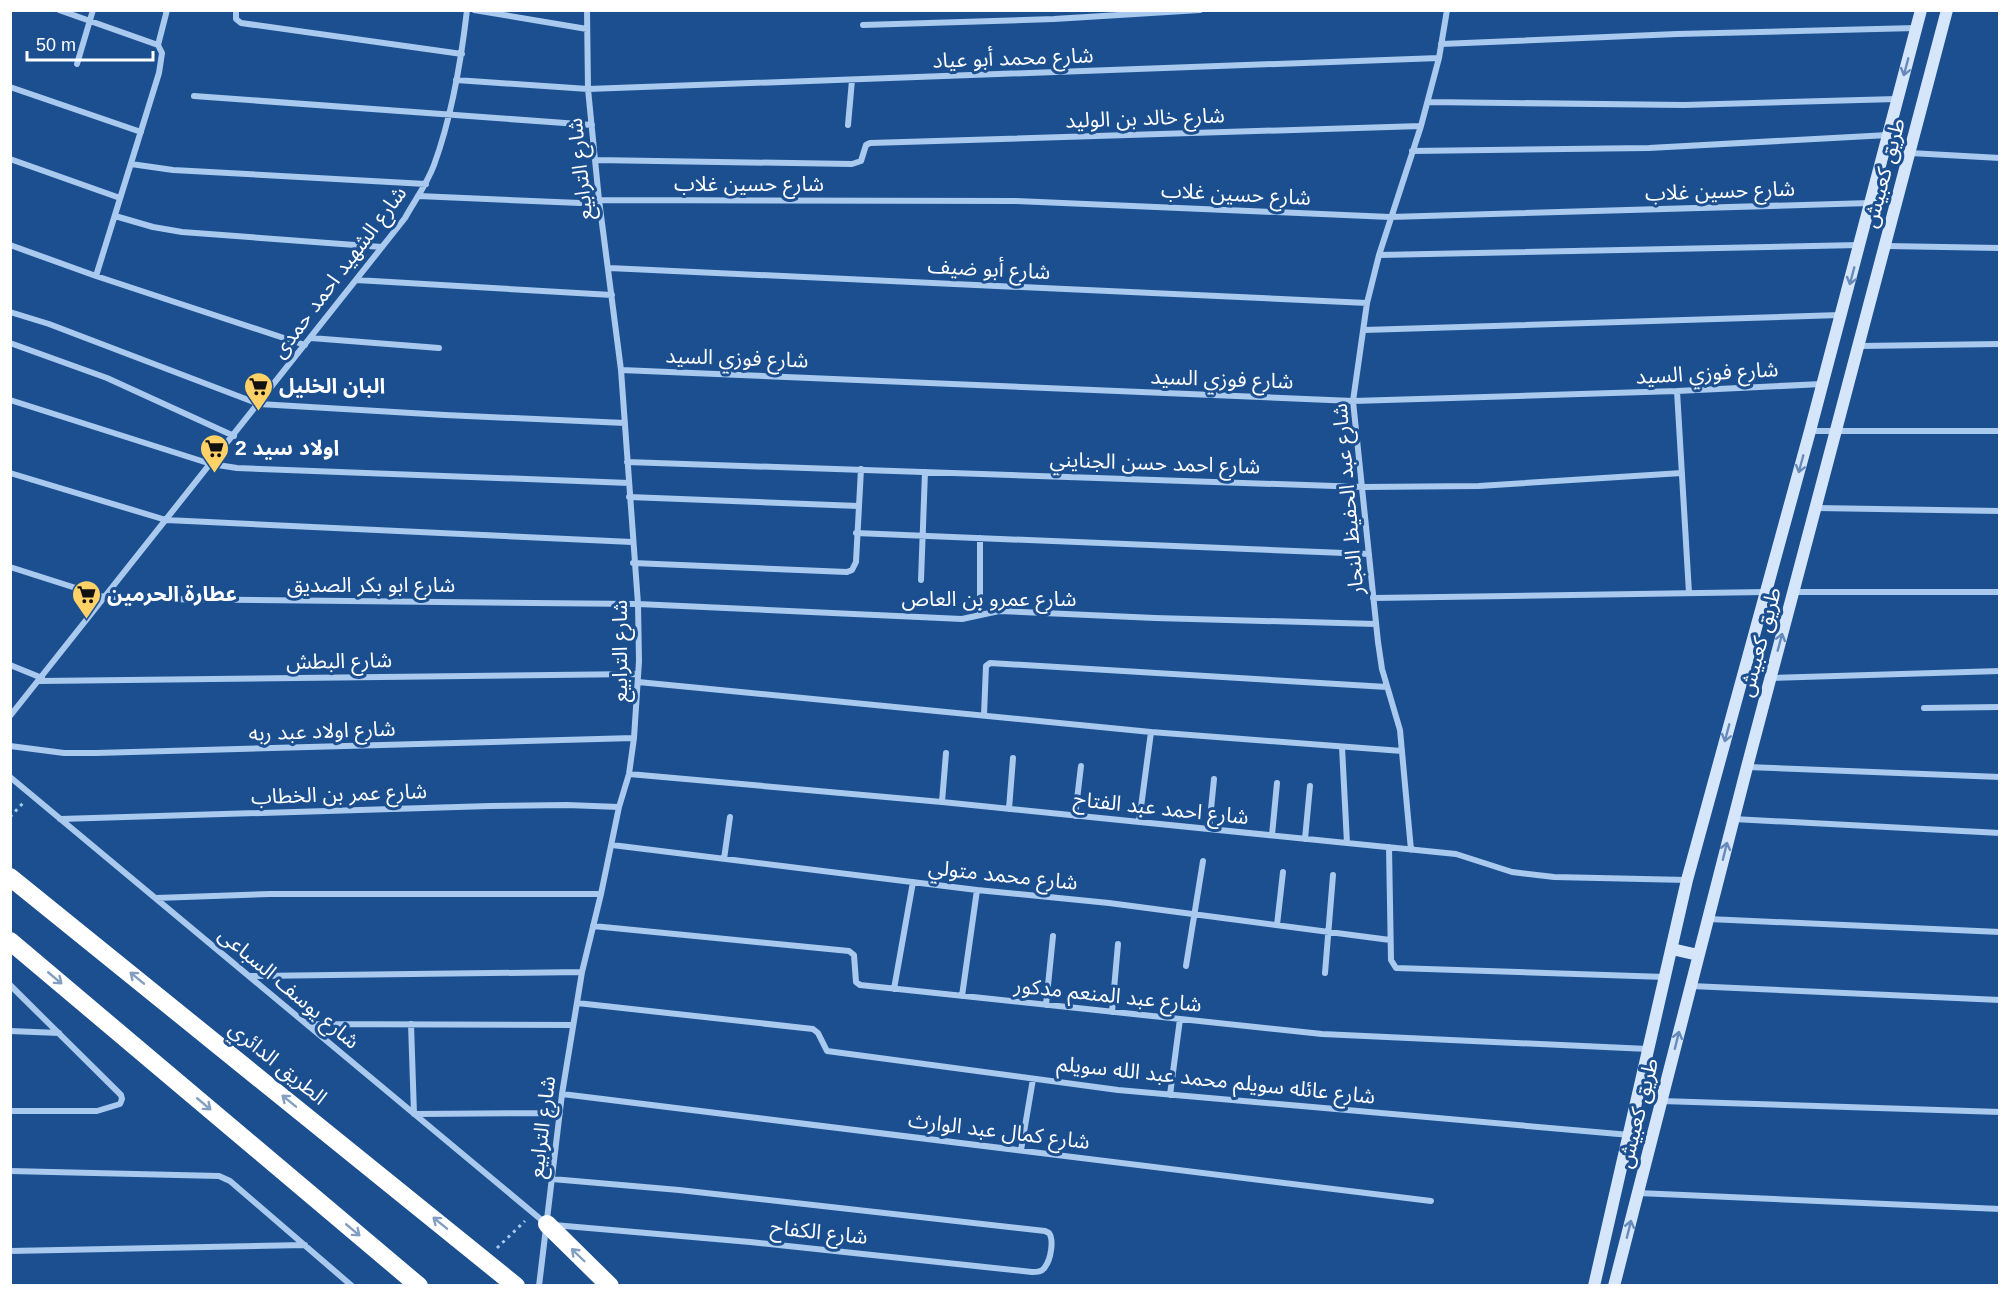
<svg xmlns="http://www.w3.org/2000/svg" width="2010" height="1296" font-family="Helvetica,'Noto Sans Arabic',sans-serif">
	<rect width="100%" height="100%" fill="#1b4f8f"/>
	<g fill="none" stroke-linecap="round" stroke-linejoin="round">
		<path stroke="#a9c9ee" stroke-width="3" stroke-dasharray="3 4.5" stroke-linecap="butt" d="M10,817L24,802
			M497,1248L525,1221"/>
		<path stroke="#a9c9ee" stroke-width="6" d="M59,10L158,45
			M236,10V19L241,23L462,54
			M474,10L587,29
			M863,25L1054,19L1200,10
			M1441,44L1677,34L1916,28
			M77,64L93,10
			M456,80L588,89L1439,58
			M10,87L141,132
			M194,96L592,125
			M1428,102L1684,105L1897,99
			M848,125L852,80
			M1412,151L1649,148L1888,135
			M1910,153L2000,158
			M10,159L120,198
			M595,160L852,164L861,161L866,145L870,143L1421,126
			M131,164L173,170L426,184
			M418,196L580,203L599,200L1016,201L1390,217L1870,203
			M115,216L153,227L182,232L382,247
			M10,245L96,276L305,345
			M1886,246L2000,248
			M1379,255L1859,245
			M609,268L1367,303
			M96,276L159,73L162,53L158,45L167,10
			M356,280L612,295
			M10,312L49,324L259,404L445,415L625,423
			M1364,330L1840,315
			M311,338L439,348
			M10,343L107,378L234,436
			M1860,346L2000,344
			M621,370L1353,401L1677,391L1822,384
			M1677,391L1689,593
			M10,400L211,464L237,468L629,483
			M1810,431H2000
			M627,462L1363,487L1479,486L1682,473
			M10,473L166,520L632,542
			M629,497L858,506
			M1816,508L2000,511
			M856,533L1369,554
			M980,538V615
			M633,563L847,572L852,570L856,562L861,469
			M10,567L104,597L148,599L638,604L962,619L999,611L1155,618L1376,624
			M921,580L925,472
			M1793,592H2000
			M1373,598L1765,592
			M10,665L42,678
			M1770,678L2000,671
			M40,681L638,674
			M638,682L1151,732L1402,751
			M1924,708L2000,707
			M984,715L986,666L990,663L1387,687
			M10,716L405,218C415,200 427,184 434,165C452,116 461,62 467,10
			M10,746L64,753H96L634,738
			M1342,747L1347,843
			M1747,767L2000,777
			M629,774L942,802L1456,854L1512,872L1554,877L1687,880
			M10,777L544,1222
			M942,802L946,753
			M1009,809L1013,758
			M1075,816L1081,766
			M60,819L490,806L567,805L619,807
			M1733,819L2000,833
			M1139,822L1151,732
			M1209,829L1214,779
			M1272,835L1277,783
			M1305,839L1310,786
			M612,845L977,890L1109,903L1390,940
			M1389,847L1391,960L1396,968L1665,977
			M1411,850L1400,730L1382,669L1378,642L1353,401L1367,303L1379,255L1421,126L1439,58L1447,10
			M724,859L730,817
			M156,898L270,894H601
			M1708,919L2000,932
			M1277,925L1283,872
			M593,926L849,951L854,955L856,982L860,985L1322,1034L1648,1049
			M1186,966L1203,861
			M1325,973L1333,875
			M250,976L582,972
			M10,985L121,1095L122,1099L120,1104L97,1111H10
			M1691,986L2000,1000
			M894,989L913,882
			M962,996L977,890
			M577,1003L813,1029L818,1033L827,1051L1118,1090L1630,1135
			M1046,1005L1053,936
			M1112,1012L1118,944
			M307,1024L573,1025
			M411,1024L414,1114L560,1113
			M10,1031L59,1033
			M562,1094L1431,1201
			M1170,1095L1180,1019
			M1661,1101L2000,1112
			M1021,1150L1033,1079
			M10,1171L219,1176L230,1181L352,1286
			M552,1179L679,1190L1045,1231L1049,1233C1054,1240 1051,1259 1045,1267C1042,1272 1037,1272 1032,1272L750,1242L554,1225
			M1638,1193L2000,1209
			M10,1251L305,1245
			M539,1286L562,1094L582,972L601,894L619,807L629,774L634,738L639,661L638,604L621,370L599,200L588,89L587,10"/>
		<path stroke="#d6e6fa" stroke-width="12" d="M1672,949L1698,955
			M1594,1286L1687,880L1810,431L1921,10
			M1614,1286L1747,767L1947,10"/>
		<path stroke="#fff" stroke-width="18" d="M10,877L516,1286
			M10,941L419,1286
			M547,1224L610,1286"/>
	</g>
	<defs><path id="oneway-shaft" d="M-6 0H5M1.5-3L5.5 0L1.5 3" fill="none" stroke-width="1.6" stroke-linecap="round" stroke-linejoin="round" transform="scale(1.5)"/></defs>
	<g stroke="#668bba">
		<use href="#oneway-shaft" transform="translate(1906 67) rotate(105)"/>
		<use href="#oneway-shaft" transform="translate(1852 276) rotate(105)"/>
		<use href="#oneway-shaft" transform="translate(1801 464) rotate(105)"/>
		<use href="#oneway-shaft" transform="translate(1780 642) rotate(-75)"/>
		<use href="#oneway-shaft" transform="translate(1727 733) rotate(105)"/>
		<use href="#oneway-shaft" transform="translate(1725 851) rotate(-76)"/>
		<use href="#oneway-shaft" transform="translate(1677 1040) rotate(-76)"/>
		<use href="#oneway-shaft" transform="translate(1629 1229) rotate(-76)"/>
	</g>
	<g stroke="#829ec1">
		<use href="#oneway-shaft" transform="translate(55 978) rotate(40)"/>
		<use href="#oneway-shaft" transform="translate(137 978) rotate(-141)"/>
		<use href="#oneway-shaft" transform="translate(289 1101) rotate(-141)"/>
		<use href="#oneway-shaft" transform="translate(204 1104) rotate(40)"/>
		<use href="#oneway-shaft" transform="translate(440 1223) rotate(-141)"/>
		<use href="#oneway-shaft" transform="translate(353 1230) rotate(40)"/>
		<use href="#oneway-shaft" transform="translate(578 1255) rotate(-136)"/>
	</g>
	<defs>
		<symbol id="supermarket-pin" viewBox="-11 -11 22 30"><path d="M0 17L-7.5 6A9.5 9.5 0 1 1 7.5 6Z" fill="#ffd166" stroke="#1b4f8f"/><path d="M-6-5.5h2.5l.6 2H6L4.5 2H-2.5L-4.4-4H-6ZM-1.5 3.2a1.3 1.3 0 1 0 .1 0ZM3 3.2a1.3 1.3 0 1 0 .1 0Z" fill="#111"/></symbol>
	</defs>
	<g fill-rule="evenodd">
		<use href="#supermarket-pin" x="242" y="370" width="33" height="45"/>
		<use href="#supermarket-pin" x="198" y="432" width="33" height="45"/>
		<use href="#supermarket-pin" x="70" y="578" width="33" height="45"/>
	</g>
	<g text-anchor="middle" stroke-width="6" stroke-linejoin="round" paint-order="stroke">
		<g font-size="21" fill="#fff" stroke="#1b4f8f">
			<text transform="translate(1013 58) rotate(-2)" y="7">شارع محمد أبو عياد</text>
			<text transform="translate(1145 118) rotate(-2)" y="7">شارع خالد بن الوليد</text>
			<text transform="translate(580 169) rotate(-96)" y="7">شارع الترابيع</text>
			<text transform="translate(1884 173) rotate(-75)" y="7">طريق كعبيش</text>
			<text x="749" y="191">شارع حسين غلاب</text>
			<text transform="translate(1720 191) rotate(-2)" y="7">شارع حسين غلاب</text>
			<text transform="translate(1236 194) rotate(3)" y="7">شارع حسين غلاب</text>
			<text transform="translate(989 269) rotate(3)" y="7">شارع أبو ضيف</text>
			<text transform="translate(339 272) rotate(-53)" y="7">شارع الشهيد احمد حمدى</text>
			<text transform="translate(737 358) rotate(2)" y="7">شارع فوزي السيد</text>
			<text transform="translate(1707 373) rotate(-3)" y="7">شارع فوزي السيد</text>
			<text transform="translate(1222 379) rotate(2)" y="7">شارع فوزي السيد</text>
			<text transform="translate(1155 463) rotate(2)" y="7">شارع احمد حسن الجنايني</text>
			<text transform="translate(1348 499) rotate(-95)" y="7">شارع عبد الحفيظ النجار</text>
			<text x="371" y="592">شارع ابو بكر الصديق</text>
			<text x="989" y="606">شارع عمرو بن العاص</text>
			<text transform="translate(1760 642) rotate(-75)" y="7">طريق كعبيش</text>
			<text transform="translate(620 651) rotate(-90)" y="7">شارع الترابيع</text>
			<text transform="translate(339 661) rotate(-1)" y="7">شارع البطش</text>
			<text transform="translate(322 731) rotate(-2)" y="7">شارع اولاد عبد ربه</text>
			<text transform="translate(339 794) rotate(-2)" y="7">شارع عمر بن الخطاب</text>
			<text transform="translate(1161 808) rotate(6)" y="7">شارع احمد عبد الفتاح</text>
			<text transform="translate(1003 875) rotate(6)" y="7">شارع محمد متولي</text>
			<text transform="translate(289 988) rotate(40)" y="7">شارع يوسف السباعى</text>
			<text transform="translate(1108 995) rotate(6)" y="7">شارع عبد المنعم مدكور</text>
			<text transform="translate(278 1063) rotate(39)" y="7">الطريق الدائري</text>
			<text transform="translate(1216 1080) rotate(6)" y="7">شارع عائله سويلم محمد عبد الله سويلم</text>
			<text transform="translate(1638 1113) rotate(-76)" y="7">طريق كعبيش</text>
			<text transform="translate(542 1127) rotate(-83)" y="7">شارع الترابيع</text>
			<text transform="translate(999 1131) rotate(7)" y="7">شارع كمال عبد الوارث</text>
			<text transform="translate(819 1232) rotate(6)" y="7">شارع الكفاح</text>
		</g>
		<g font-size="21" font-weight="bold" fill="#fff" stroke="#1b4f8f" text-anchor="start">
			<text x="279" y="393">البان الخليل</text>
			<text x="235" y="455">اولاد سيد 2</text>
			<text x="107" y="601">عطارة الحرمين</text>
		</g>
	</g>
	<rect width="2010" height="1296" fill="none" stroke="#ffffff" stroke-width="24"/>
	<path d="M27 51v9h126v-9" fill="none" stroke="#ffffff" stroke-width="3"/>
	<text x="36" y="51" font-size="18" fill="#ffffff" stroke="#1b4f8f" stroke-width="4.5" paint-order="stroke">50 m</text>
</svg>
